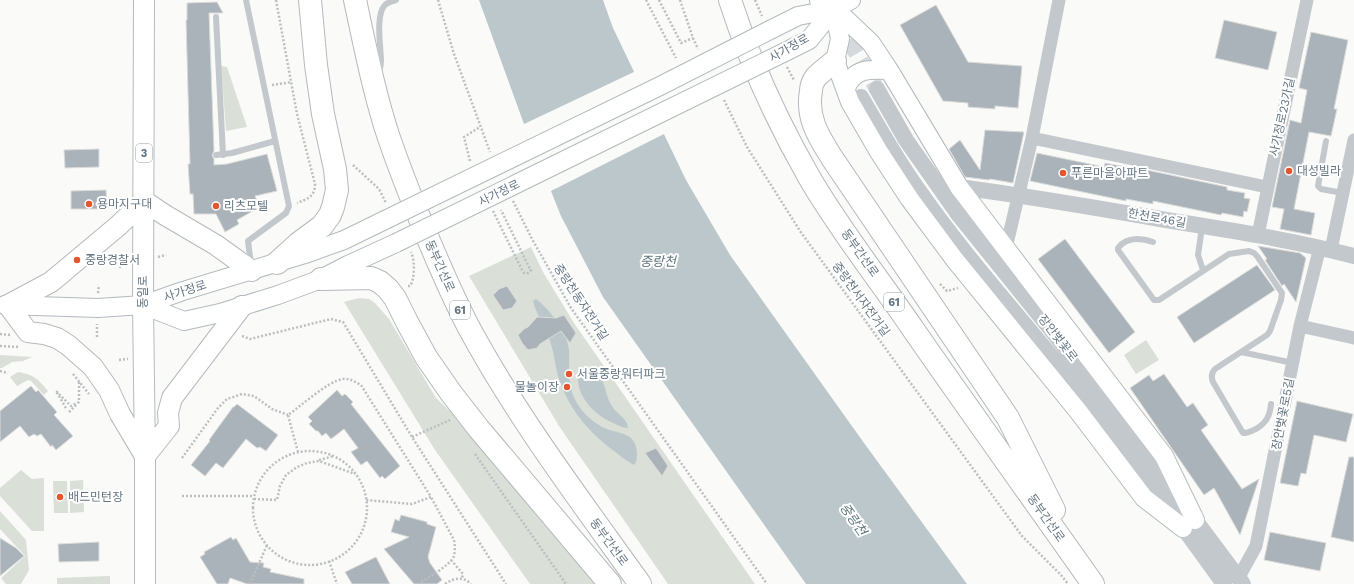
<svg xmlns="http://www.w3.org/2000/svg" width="1354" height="584" font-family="'Work Sans','Noto Sans KR',sans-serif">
	<rect width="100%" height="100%" fill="#fafaf8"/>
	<path fill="#dadfd7" d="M221,66L227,67L247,127L226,131Z
		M531,247L543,272L574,323L755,584H668L559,426L469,276Z
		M359,298L369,299L375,303L389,319L436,398L453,414L466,431L599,584H530L435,450L344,302Z
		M1146,340L1159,360L1136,374L1124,355Z
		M0,355L32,357L23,361L12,362L2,368H0Z
		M18,372C35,375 38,379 48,391L44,395L31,381L28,380L17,386L10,377Z
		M21,470L32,479L44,478V531H32L0,496V488Z
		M83,480L84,512L70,513V481Z
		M53,481H67L68,513H54Z
		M0,511L26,540L29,570L21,584H6L1,578L25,556L0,529Z
		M110,576V584H57V578Z"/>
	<path fill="#bbc7cb" d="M479,0H603L613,28L686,180L730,255L864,443L967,584H806L603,297L561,216L524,124Z
		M536,299C549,308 568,334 569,350C570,372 566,390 581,409C586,416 594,422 602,427C618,435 636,430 637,454C637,458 637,462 634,465C627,461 620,456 614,451C588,431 570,411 559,379C555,366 554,351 549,338C545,325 536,314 533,301Z
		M582,369C610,373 601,389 612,406C617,415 627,417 628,428C622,428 618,425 613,423C593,414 575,395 578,372Z"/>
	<path fill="#fafaf8" d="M636,71L666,133L549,192L522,125Z"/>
	<path fill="#aab3b9" stroke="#dcdcda" d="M217,2L223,13H209L214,151L212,155L214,159V165L227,164L267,154L277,191L255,196L260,207L237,220L239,224L225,232L216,214H194L193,194H190L188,164H190L186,20H187V3Z
		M936,5L968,62L1022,66L1018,108L995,106V109L968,107V103L943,101L900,25Z
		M1224,20L1277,32L1268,70L1215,58Z
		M1311,32L1348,40L1334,109H1337L1331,136L1309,132L1294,209L1315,213L1311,235L1280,229L1284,209L1272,207L1290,120L1301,123L1307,90L1299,88Z
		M985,130L1024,132L1013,183L990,179L989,180L965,177L949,149L960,140L980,170Z
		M99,149V167L65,168L64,150Z
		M1037,153L1104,167L1105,163L1142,170V169L1227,187V190L1245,193L1244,198L1250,199L1247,212L1244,211L1243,217L1222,213L1221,215L1153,201V204L1126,199V201L1030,181Z
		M106,190L107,209H71V191Z
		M1065,239L1135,332L1109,353L1038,259Z
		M1258,246L1300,253L1306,258L1296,302L1284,284L1282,286L1265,260L1267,259Z
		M1257,265L1275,290L1194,343L1177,317Z
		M507,286L517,301L512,308L503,310L493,295L499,289Z
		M564,315L576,333L570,343L561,331L540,344L537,348L528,350L522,343L518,335L524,329L528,327L537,317L556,318Z
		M1164,374L1187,407L1193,403L1208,425L1201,430L1242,489L1259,479L1240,535L1214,488L1204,495L1130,388L1149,375L1153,381Z
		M31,386L36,392L38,390L57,412L54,415L73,436L56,450L52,445L51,447L41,434L37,436L34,434L29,437L20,426L0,442V411Z
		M337,390L342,396L345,394L353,402L351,404L400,466L385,479L382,476L380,478L367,461L361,465L351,452L358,448L344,429L331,439L326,433L322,436L318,431H316L309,424L312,421L308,417Z
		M1297,401L1353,414L1346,442L1314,435L1306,474L1301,473L1298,486L1280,483Z
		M237,404L278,435L266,451L260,447L257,448L246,439L223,468L216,463L205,476L191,465L210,441L209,440L233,407H234Z
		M656,448L668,466L662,476L645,453Z
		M1349,457H1354V542L1331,537Z
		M401,515L427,522V524L436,527L428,557L430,563L442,580L437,584H414L384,549L409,537L391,532L395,519L399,521Z
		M1270,532L1326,543L1320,571L1264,560Z
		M231,537L233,540L236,538L250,562L264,563L263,567L271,569L270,572L304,579V584H247L230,578L228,584H217L200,557L205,554L204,552Z
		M0,538L16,548L24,556L0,576Z
		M99,542V561L59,562L58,544Z
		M376,557L390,584H352L345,572Z"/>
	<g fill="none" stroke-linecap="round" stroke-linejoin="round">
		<path stroke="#d5d9db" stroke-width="16" stroke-dasharray="16 8" stroke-linecap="butt" d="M841,17L850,42L877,89"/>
		<defs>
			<path id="secondary" d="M834,0V9L840,39L835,61L850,102L879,152L909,198L955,260L1078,411L1144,498L1183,528
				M832,6L871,43L889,70L959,187L1164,456L1195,520
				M772,29L798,16L834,9L851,0
				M783,53L809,40L834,9
				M846,88C854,68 870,69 889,70
				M5,305L98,308L143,305L183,291L305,254L344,240L385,220
				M143,305L184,321L220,313L278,295L321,279L348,265L396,243"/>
			<path id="primary" d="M144,0L143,305L145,456V584
				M242,306L172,398L168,413L169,426L145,456L120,414L109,390L93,367L68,345L57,338L44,334L28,332L8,305L51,282L118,226L144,201L165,215L216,245L252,271"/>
			<path id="trunk" d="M355,0C365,46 374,93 389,138C399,167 410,195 422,224C436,258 451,293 468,326C517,417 580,500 640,584
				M730,0C750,62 777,121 809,177C839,229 879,279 913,329C972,414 1033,499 1093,584
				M821,0L834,9
				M835,61C829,66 822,71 816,77C813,81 811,86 811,91C806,118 819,137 832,158L1008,418L1054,510
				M277,263L299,243L322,226L330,215L333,207L337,190L335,169L323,114L316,65L310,0
				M321,279L371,278L380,282L388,289L395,298L407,322L426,357L451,393L479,429L610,584"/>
		</defs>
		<use href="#secondary" stroke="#b3babf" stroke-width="20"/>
		<use href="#primary" stroke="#b5babe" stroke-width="22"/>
		<use href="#trunk" stroke="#b4b9bd" stroke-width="24"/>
		<path stroke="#bbbfc2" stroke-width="2.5" stroke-dasharray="2 2" stroke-linecap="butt" d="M276,0L297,114L315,184C315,197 307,199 297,203
			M438,0L454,54L490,152
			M646,0L676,58
			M659,0L681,43L693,38
			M680,0L693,38L698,49
			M755,0L762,16
			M787,67L794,80
			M272,85L292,82
			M724,100L747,147L800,231L1022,536L1061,575L1068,584
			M470,161L464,137L480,127
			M353,165L379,189L386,203
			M513,201L532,239L571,308L767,584
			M493,211L522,270L524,273H528L531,270L529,267L501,210
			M158,257L166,255
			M119,267L127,265
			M940,284L947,291L958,288
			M408,286H410C415,279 415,260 411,252
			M98,293L99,285
			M0,334L10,335
			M242,336L250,339L331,319L343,322L412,437L506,584
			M97,337V324
			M0,346L19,347
			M119,360L128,359
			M0,371L8,373
			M73,374L89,394
			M66,408L56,391L71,406L79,402V381
			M69,412L76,405
			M412,437L450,420
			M253 508a57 57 0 1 1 114 0a57 57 0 1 1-114 0Z
			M298,452L288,415C301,406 328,381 343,379C350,378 355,382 361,385L431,497L412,504L366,500
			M475,454L566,584
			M182,458L218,408L227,399L242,394L254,396L272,409L288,415
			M319,460L334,456
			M182,496H254
			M254,499L277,500L280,486L286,475L297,467L307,463L319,461L355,474
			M451,560L463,574L462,579
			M329,561L337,584
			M250,584L267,545
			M418,584C427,578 450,566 454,556C455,551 455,545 454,540L431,497
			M445,584C454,578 463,576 471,584"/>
		<path stroke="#c3c8cc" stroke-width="6" d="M246,0L289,206L286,213L248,241L251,264
			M216,17L223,155
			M379,73C380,69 381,65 381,61C381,48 375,15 385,5C388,2 392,1 396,0
			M1326,141L1318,186L1321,189L1343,193
			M216,155L232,153L275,141
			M1202,227L1198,255L1203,270
			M1153,242C1141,238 1127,236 1118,248V250L1154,300H1159L1229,254L1249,251L1254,253L1257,256L1282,293L1281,300L1270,331L1267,335L1215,369C1211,373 1211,377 1213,382L1243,433C1248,433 1251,431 1256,429C1266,423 1270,416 1271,404
			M1241,352L1293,363"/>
		<path stroke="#c3c8cc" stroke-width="13" d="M1032,138L1267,187
			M1258,235L1307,0
			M1006,248L1032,138L1059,0
			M1331,250L1354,140
			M1300,326L1354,338
			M1239,577L1256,546L1300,326L1320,247"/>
		<path stroke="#c3c8cc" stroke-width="16" d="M877,89L906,140L958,214L1053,332L1122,421L1195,520L1243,584
			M861,97C879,128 896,159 917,188C969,263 1031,329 1087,400C1135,460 1179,522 1224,584
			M959,187C1028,196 1097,208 1166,220C1229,230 1292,240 1354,256"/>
		<use href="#secondary" stroke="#fff" stroke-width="18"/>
		<use href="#primary" stroke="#fff" stroke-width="20"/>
		<use href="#trunk" stroke="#fff" stroke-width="22"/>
		<defs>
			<path id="secondary-bridge" d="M385,220L660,86L772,29
				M396,243L783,53"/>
		</defs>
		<use href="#secondary-bridge" stroke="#b3babf" stroke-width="20" stroke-linecap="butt"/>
		<use href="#secondary-bridge" stroke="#fff" stroke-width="18"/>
	</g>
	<g fill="#e4572e" stroke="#fff" stroke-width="1.5">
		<circle cx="1289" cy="171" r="4"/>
		<circle cx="1063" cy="173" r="4"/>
		<circle cx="89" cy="204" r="4"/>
		<circle cx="216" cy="206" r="4"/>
		<circle cx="77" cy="260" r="4"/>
		<circle cx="569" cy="374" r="4"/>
		<circle cx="567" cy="387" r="4"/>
		<circle cx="60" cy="497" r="4"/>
	</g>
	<g text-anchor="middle" stroke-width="4" stroke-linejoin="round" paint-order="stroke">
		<g fill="#fff" stroke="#939fa8" stroke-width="1">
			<rect x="136" y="144" width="16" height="18" rx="3"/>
			<rect x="884" y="293" width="20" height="18" rx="3"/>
			<rect x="450" y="301" width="20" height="18" rx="3"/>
		</g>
		<g font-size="11" font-weight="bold" fill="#657683">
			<text x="144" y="157">3</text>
			<text x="894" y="306">61</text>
			<text x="460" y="314">61</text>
		</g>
		<g font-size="12" fill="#657683" stroke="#fff">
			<text transform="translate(789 48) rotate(-30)" y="4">사가정로</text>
			<text transform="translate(1282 117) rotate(-78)" y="4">사가정로23가길</text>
			<text transform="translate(499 193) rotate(-26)" y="4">사가정로</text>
			<text transform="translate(1157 218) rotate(10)" y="4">한천로46길</text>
			<text transform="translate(860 253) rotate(55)" y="4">동부간선로</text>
			<text transform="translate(440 266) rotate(66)" y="4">동부간선로</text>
			<text transform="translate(185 291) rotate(-18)" y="4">사가정로</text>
			<text transform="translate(143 292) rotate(-90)" y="4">동일로</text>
			<text transform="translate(861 299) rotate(54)" y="4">중랑천서자전거길</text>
			<text transform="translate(581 302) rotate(57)" y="4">중랑천동자전거길</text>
			<text transform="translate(1058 338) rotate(52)" y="4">장안벚꽃로</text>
			<text transform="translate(1283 414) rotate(-79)" y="4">장안벚꽃로5길</text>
			<text transform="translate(1046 518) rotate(55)" y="4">동부간선로</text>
			<text transform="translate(609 542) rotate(54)" y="4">동부간선로</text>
		</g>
		<g font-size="12" fill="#657683" stroke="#fff" text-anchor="start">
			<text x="1297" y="175">대성빌라</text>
			<text x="1071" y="177">푸른마을아파트</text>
			<text x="97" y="208">용마지구대</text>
			<text x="224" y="210">리츠모텔</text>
			<text x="85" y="264">중랑경찰서</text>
			<text x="577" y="378">서울중랑워터파크</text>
			<text x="559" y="391" text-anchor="end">물놀이장</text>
			<text x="68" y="501">배드민턴장</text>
		</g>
		<g font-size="13" font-style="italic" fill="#60757c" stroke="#fff">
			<text x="658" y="266">중랑천</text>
			<text transform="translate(854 519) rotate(55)" y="5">중랑천</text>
		</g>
	</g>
</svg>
